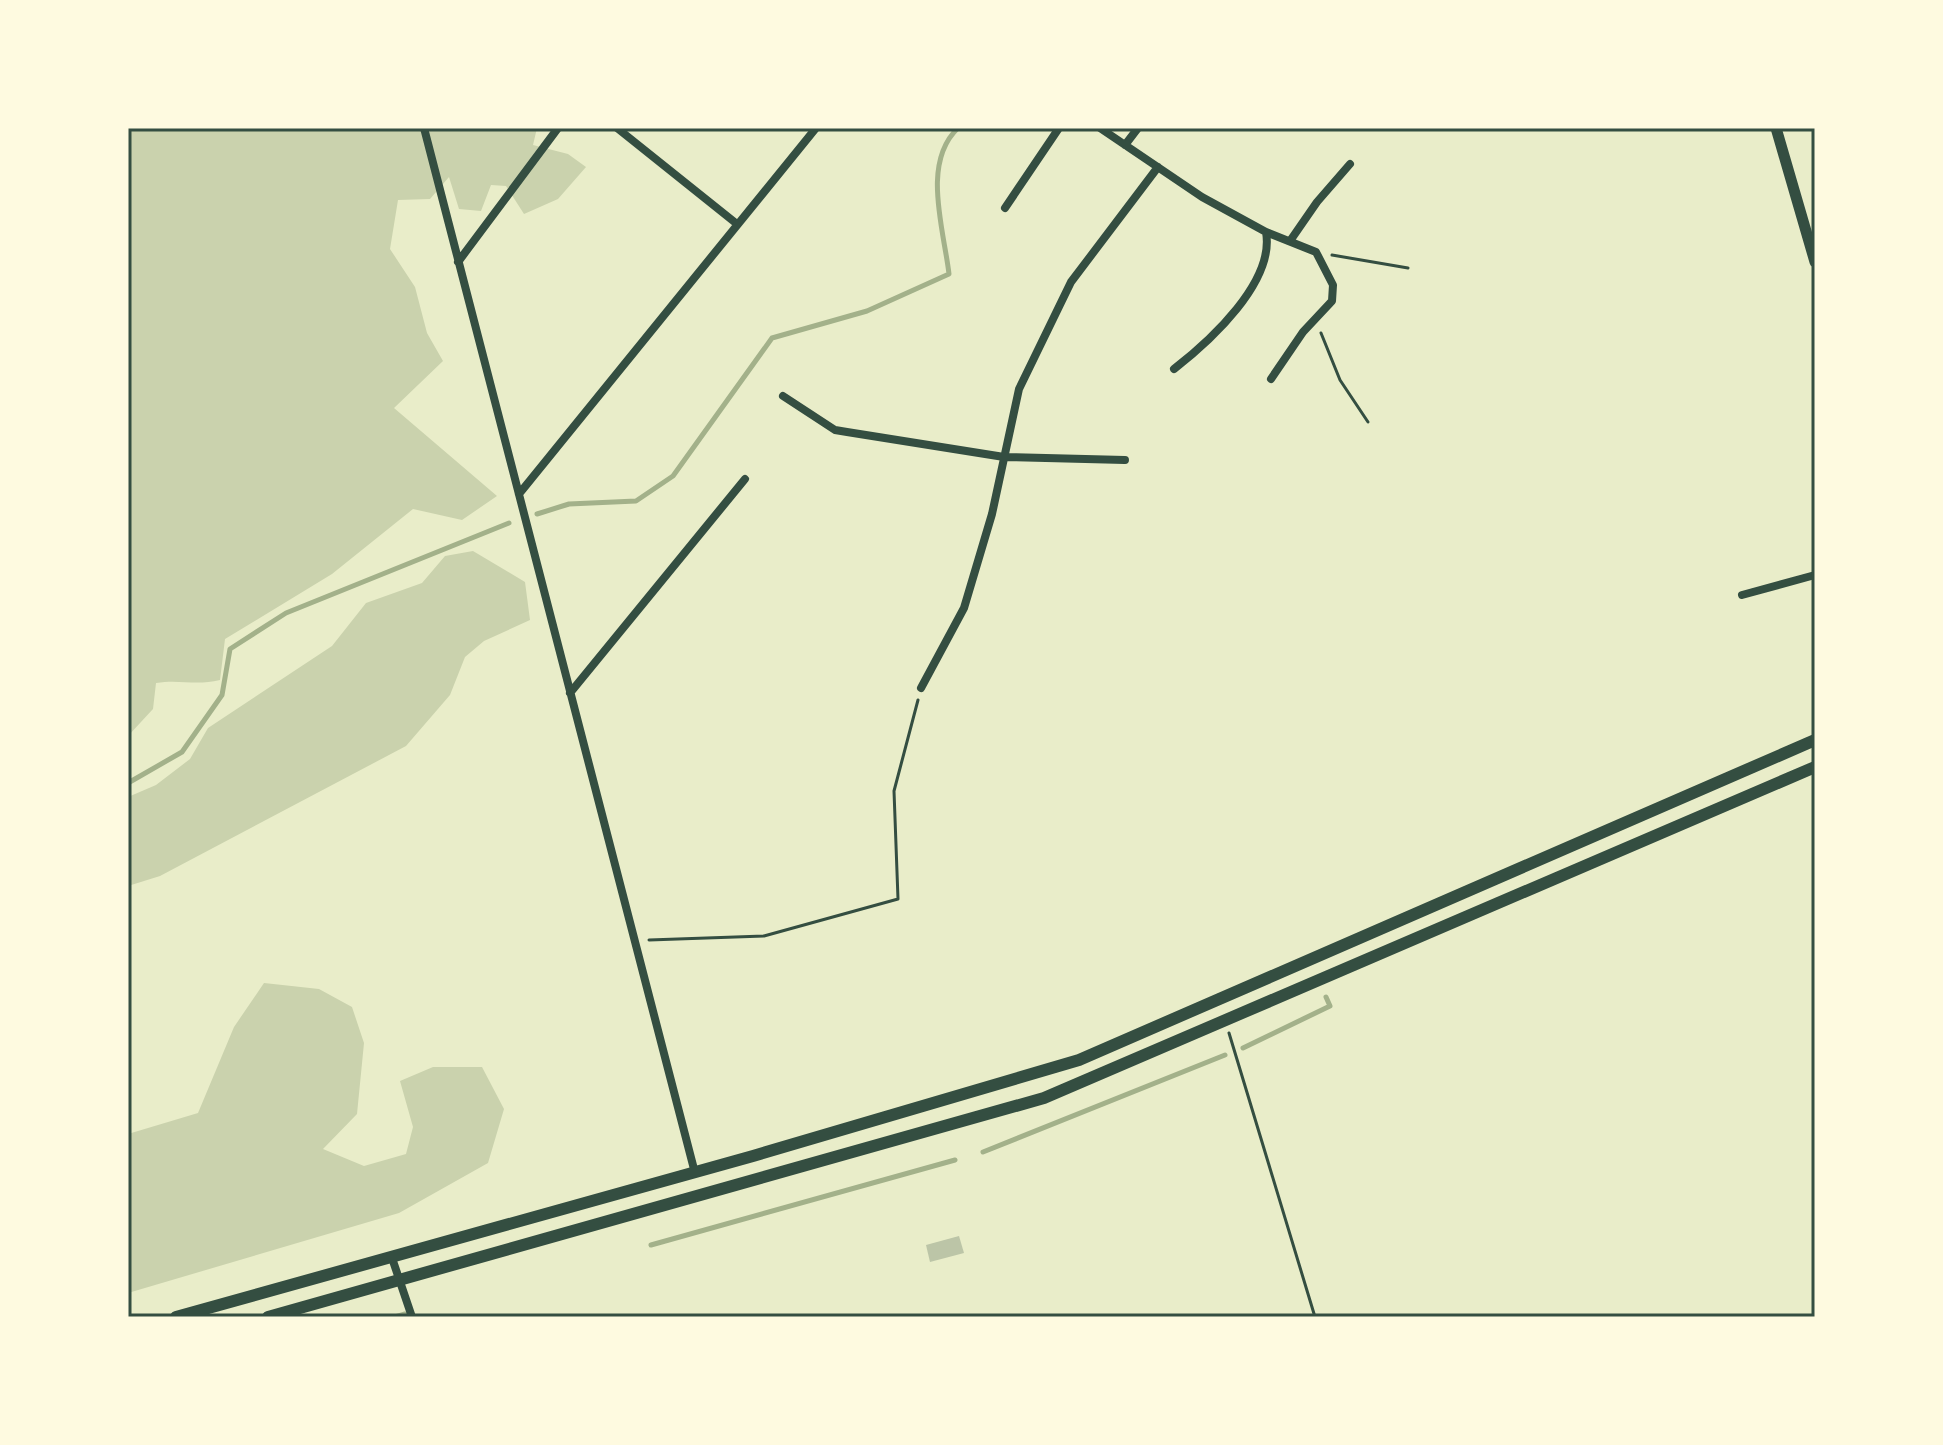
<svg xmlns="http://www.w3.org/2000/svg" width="1943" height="1445" font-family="'Nunito Sans',sans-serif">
	<rect width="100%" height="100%" fill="#e9edc9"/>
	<path fill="#cad2ad" d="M128,128H537L533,145L568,154L586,167L558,199L524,214L506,186L491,185L481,211L459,209L449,177L430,199L398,200L390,249L415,287L427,333L443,361L394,408L497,496L462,520L413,509L332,574L225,639L220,680C195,686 180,679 156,683L153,709L128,736Z
		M473,551L525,582L530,620L484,641L465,657L450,695L406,746L160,876L128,886V797L156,785L190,759L208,728L332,646L366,603L422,583L445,556Z
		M264,983L319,989L352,1007L364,1043L357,1114L323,1149L364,1166L406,1154L413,1127L400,1081L433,1067H482L504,1109L488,1163L399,1213L128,1293V1134L198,1113L234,1027Z"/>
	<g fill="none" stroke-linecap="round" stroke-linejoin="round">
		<path stroke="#a3b18a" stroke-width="5" d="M537,514L569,504L636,501L673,476L772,338L867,311L949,274C944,230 921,163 958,128
			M128,783L182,752L222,695L230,649L286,613L509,523
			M1243,1048L1330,1006L1326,997
			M983,1152L1225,1055
			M651,1245L955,1160
			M395,1317L405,1314"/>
	</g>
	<path fill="#bcc5a7" d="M959,1236L964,1253L930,1262L926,1245Z"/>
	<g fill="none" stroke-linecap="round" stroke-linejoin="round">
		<path stroke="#344e41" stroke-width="3" d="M1332,255L1408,268
			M1321,333L1340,380L1368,422
			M649,940L764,936L898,899L894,791L918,700
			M1229,1033L1315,1317"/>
		<path stroke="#344e41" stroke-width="8" d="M424,128L695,1173
			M617,128L737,224
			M1100,128L1202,197L1266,232L1316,252L1333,285L1332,301L1303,332L1271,379
			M1125,145L1138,128
			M1005,208L1059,128
			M1290,241L1317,202L1350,164
			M458,262L558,128
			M1174,369C1210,341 1275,282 1266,232
			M783,396L835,430L847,432L1004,457L1125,460
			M519,494L816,128
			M1742,595L1815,575
			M921,688L964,608L992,514L1019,389L1071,282L1158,167
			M570,693L745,479
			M392,1258L412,1317"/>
		<path stroke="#344e41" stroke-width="11" d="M1776,128L1815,262"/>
		<path stroke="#344e41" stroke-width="12" d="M176,1317L753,1156L1079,1060L1815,740
			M268,1317L1044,1098L1815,767"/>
	</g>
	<rect width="1943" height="1445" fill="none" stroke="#fefae0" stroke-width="260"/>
	<rect x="130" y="130" width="1683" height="1185" fill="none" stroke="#344e41" stroke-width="3"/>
</svg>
